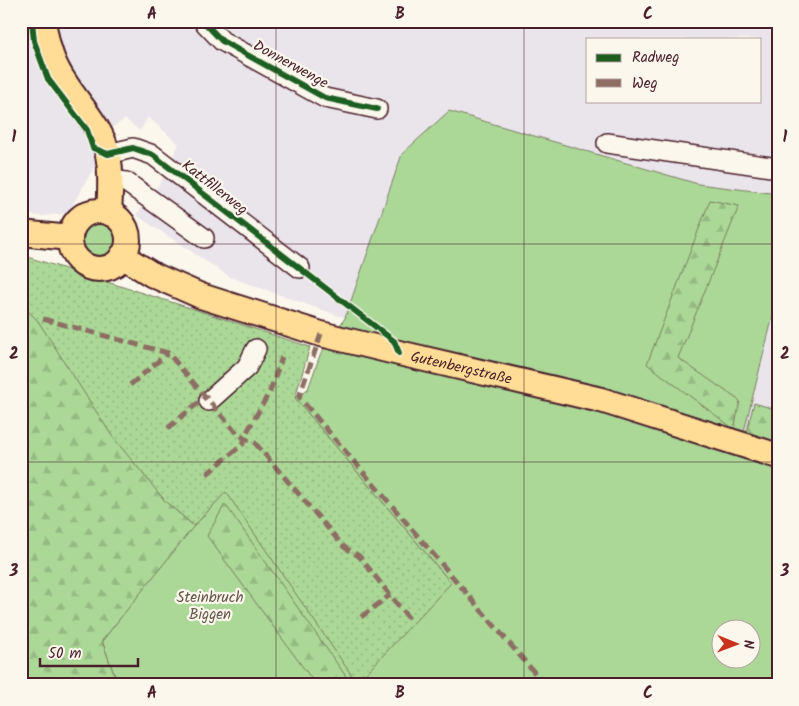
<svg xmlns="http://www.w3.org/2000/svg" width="799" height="706" font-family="Kalam,sans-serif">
	<defs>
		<pattern id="forest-firs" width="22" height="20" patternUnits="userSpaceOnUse" patternTransform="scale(1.25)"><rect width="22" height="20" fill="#abd897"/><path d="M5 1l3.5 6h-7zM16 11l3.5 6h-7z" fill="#95b982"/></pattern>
		<pattern id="garden-dots" width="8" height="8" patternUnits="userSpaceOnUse" patternTransform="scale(1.25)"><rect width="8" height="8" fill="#abd897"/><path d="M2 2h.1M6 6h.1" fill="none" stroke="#95b982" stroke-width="1.8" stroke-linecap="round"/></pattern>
	</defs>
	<rect width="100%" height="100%" fill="#fbf7ec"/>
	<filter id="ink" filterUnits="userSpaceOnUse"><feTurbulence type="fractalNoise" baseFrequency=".02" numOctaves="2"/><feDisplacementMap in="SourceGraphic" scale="10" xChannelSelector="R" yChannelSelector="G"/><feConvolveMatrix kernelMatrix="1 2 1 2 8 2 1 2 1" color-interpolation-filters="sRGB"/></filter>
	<g filter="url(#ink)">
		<path fill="#eae4eb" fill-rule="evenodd" d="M21,21H778V194L698,184L599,154H402L345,318L230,277L136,215L160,183L179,144L148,117L140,131L125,119L112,128L108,154L92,171L68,213L42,216L21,214ZM588,39H760V101H588Z
			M778,296V445L743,435Z"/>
		<path fill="#abd897" stroke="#7a7c61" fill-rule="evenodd" d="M449,111L698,184L778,194V296L743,435L778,445V685H118L102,641L121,617L21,311L200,520L226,491L253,530L451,583L295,398L308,389L320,355L345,318L402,154ZM722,628H752V658H722Z
			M77 241a20 20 0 1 1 40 0a20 20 0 1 1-40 0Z"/>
		<path fill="url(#forest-firs)" stroke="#7a7c61" d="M710,200L739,206L678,358L740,401L734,429L647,364Z
			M21,304L38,321L166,502L194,526L102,641L118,685H21Z
			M754,403L778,410V442L746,433Z
			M225,504L352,685H316L207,536Z"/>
		<path fill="url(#garden-dots)" stroke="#7a7c61" d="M21,255L203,312L310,347L295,398L451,583L357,683L226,492L194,526L166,502L112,436L38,321L21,304Z"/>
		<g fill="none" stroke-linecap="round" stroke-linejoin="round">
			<defs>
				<path id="minor" d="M203,21L222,41L325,98L377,109
					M607,143L778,168
					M108,154L133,148L153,155L300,268
					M111,180L126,182L204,238
					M209,401L247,367L256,349"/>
				<g id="major">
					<path d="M43,21C46,38 49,54 57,69C72,99 100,122 108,155C112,175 110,194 109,213"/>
					<circle cx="99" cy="240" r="29"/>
					<path d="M21,233L70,238"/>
					<path id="s1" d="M122,256L153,275L201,296L321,334L399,353L601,400L778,456"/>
				</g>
			</defs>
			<use href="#minor" stroke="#4a1f2b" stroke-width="22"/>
			<use href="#major" stroke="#4a1f2b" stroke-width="28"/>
			<use href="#minor" stroke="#fbf7ec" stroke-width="19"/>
			<use href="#major" stroke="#ffdd96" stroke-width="24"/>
			<path stroke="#8d6e63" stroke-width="5" stroke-dasharray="10 5" stroke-linecap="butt" d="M43,319L168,353L233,429L245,439L255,443L344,547L359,556L410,620
				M321,334L299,397L545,685
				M130,385L168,353
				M168,428L205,397
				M207,474L243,444L247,432L270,391L282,357
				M361,617L390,595"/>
			<defs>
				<path id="cycleway" d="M32,21L34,41L48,79L87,130L93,148L108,154L133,148L153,155L394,341L399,353
					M203,21L222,41L325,98L377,109"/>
			</defs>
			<use href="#cycleway" stroke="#fbf7ec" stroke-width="9"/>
			<use href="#cycleway" stroke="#1b5e20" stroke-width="6"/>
		</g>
	</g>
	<path fill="none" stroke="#4a1f2b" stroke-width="1" stroke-opacity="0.55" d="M276,21V685M524,21V685M21,244H778M21,462H778"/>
	<g text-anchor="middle" stroke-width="4.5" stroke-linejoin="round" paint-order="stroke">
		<g font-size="15" fill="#4a1f2b" stroke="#fbf7ec">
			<text transform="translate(291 64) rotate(29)" y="5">Donnerwenge</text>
			<text transform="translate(215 187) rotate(38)" y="5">Kattfillerweg</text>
			<text dy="5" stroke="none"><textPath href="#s1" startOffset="359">Gutenbergstraße</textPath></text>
		</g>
		<g font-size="15" fill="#67564b" stroke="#fbf7ec">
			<text x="210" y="602">Steinbruch<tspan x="210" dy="17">Biggen</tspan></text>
		</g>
	</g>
	<rect width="799" height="706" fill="none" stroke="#fbf7ec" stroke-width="55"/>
	<rect x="586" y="38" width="175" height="65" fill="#fbf7ec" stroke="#b4a19f"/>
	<rect x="596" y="54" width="25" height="8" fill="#1b5e20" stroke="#b4a19f"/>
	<text x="632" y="62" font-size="15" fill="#4a1f2b">Radweg</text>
	<rect x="596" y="79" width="25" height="8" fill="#8d6e63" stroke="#b4a19f"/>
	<text x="632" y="88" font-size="15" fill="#4a1f2b">Weg</text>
	<g transform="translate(736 644) rotate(91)"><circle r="24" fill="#fbf7ec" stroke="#b4a19f"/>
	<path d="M0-4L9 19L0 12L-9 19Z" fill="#c8321e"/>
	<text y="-8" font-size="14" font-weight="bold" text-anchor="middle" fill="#4a1f2b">N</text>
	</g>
	<path d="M40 658v8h98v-8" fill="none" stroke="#4a1f2b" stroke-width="2.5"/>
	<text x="48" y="658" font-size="15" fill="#4a1f2b" stroke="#fbf7ec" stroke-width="4" paint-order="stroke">50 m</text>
	<rect x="28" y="28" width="744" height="650" fill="none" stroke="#4a1f2b" stroke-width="2"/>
	<g font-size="16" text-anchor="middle" font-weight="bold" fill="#4a1f2b">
		<text x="152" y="19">A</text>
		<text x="400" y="19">B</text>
		<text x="648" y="19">C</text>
		<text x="14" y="142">1</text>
		<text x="785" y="142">1</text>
		<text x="14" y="359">2</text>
		<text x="785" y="359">2</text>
		<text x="14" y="576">3</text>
		<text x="785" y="576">3</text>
		<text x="152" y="698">A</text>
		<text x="400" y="698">B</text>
		<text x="648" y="698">C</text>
	</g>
</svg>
